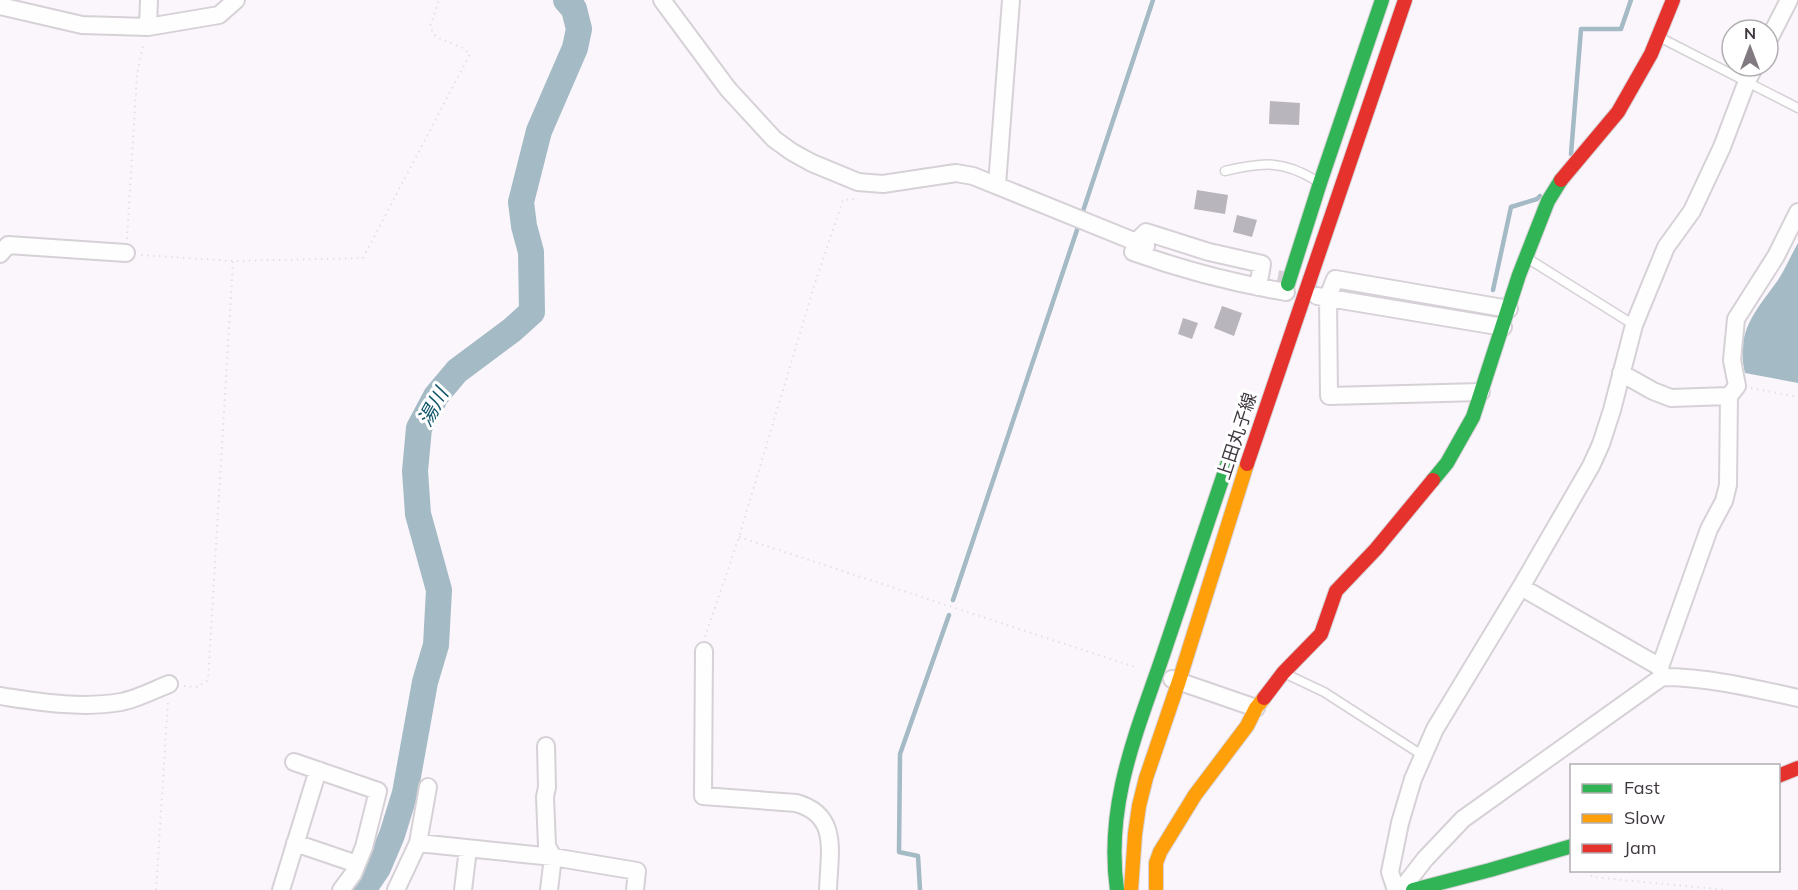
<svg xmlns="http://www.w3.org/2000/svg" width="1798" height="890" font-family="Mulish,'Noto Sans JP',sans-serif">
	<rect width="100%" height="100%" fill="#fbf6fb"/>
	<path fill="#a4bac5" d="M1798,243V383L1745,373C1735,331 1756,311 1778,280C1786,268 1791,255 1798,243Z"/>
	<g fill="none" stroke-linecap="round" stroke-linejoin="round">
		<path stroke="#a4bac5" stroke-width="4.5" d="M1571,154L1581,29H1621L1631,0
			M1083,211L1153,0
			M1493,290L1511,207L1537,199L1540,196
			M953,600L1078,227
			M920,890L918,856L899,852L900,754L949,615"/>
		<path stroke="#a4bac5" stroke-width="26" d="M363,890L378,868L392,835L405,793L425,682L436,645L439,590L418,514L415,471L419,428L436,396L457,371L512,330L532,312L531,252L524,226L521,202L539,131L575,48L579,29L574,9L566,0"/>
	</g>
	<path fill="#b9b5bc" d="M1270,101L1300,103L1299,125L1269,124Z
		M1197,190L1228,195L1225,214L1194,209Z
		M1237,215L1257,220L1252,237L1233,232Z
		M1222,306L1242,313L1234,336L1214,328Z
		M1183,318L1198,323L1192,339L1178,334Z"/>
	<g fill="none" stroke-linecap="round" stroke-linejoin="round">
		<path stroke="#d5d0d5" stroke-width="16" stroke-dasharray="16 8" stroke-linecap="butt" d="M1254,274L1349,291"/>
		<defs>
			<path id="lane" d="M1661,38L1798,108
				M1225,171C1263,162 1283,160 1317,181
				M1527,258L1634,325
				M1286,674L1324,692L1422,755"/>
			<path id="street" d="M662,0L728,89L774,139L792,152L812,163L858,182L883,184L956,173L973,176L1136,242L1133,252C1183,270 1233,283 1286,292
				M0,6L82,25L148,27L219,15L236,0
				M148,27L149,0
				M1768,41L1789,0
				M997,185L1011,0
				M1146,246L1136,242L1146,232L1209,252L1262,264L1258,287
				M0,254L8,245L126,253
				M1317,296L1503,327
				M1621,373L1653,391L1671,398L1729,396
				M1481,392L1329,396L1328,297L1335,279L1509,309
				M1521,587L1660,667L1662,677
				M704,651L703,796L796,803C840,815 829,853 828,890
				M1660,667L1709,529L1724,501L1728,485L1729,396L1737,386L1732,360L1736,319L1776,256L1798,212
				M1172,679L1256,708
				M0,696C40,702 81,709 121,702C137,699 154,690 169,684
				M546,746L547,787L545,797L547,846L553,857L549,890
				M294,762L378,791L364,847L353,874L341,890
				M295,843L357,864
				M418,843L553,857L637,871L635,890
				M281,890L318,770
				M396,890L418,843L428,787
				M463,890L468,849
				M1396,890L1390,872L1400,823L1413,779L1435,729L1521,587L1591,466L1601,444L1612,410L1634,325L1666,247L1692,211L1722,147L1747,81L1755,66
				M1401,890L1425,859L1463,819L1662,677C1708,677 1753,688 1798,698"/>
			<path id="fast" d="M1288,284L1320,183L1382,0
				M1433,480L1447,463L1473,417L1519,275L1548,201L1561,180
				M1117,890C1105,803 1137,732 1164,652C1185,589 1207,525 1228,462
				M1413,890L1490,870L1572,846"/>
			<path id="slow" d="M1131,890L1135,834L1139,806L1146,778L1179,681L1247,464
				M1156,890V863L1160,852L1195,795L1247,726L1256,708L1264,698"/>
			<path id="jam" d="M1561,180L1618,112L1651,54L1673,0
				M1247,464L1405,0
				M1264,698L1283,673L1321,634L1336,591L1376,549L1433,480
				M1778,776L1798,768"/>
		</defs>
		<use href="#lane" stroke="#d6d1d6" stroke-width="11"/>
		<use href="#street" stroke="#d6d1d6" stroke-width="20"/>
		<use href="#fast" stroke="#d6d1d6" stroke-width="16"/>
		<use href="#slow" stroke="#d6d1d6" stroke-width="16"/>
		<use href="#jam" stroke="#d6d1d6" stroke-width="16"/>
		<path stroke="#e2e0e2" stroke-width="2" stroke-dasharray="1.5 4.5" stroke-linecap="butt" d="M127,239L137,74L144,42
			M141,255L233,261L363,258L470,54L463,48L436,37L430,27L439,0
			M1751,388L1798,397
			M739,537L1138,668
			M705,637L739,537L815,283L843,200L856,199
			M184,686L198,687L208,680L233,261
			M1588,870L1592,877L1727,890
			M156,890L168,701"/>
		<use href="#lane" stroke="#fefefe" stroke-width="8"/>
		<use href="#street" stroke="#fefefe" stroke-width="16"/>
		<use href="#fast" stroke="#30b455" stroke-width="14"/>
		<use href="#slow" stroke="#ff9f0a" stroke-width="14"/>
		<use href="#jam" stroke="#e5322d" stroke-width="14"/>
	</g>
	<g text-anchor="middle" stroke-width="6" stroke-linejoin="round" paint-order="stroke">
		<g font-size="18" fill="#3f383f" stroke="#fff">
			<text transform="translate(1237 436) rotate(-72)" y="6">上田丸子線</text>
		</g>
		<g font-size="20" font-style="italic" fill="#12566c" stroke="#fff">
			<text transform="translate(433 407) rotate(-61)" y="7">湯川</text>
		</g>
	</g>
	<rect x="1570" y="764" width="210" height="108" fill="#ffffff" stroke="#b2afb2" stroke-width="1.5"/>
	<rect x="1582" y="784" width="30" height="9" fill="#30b455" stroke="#b2afb2" stroke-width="1.5"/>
	<text x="1624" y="794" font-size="18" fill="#3f383f">Fast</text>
	<rect x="1582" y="814" width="30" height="9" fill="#ff9f0a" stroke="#b2afb2" stroke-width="1.5"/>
	<text x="1624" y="824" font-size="18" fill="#3f383f">Slow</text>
	<rect x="1582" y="844" width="30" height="9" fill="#e5322d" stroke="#b2afb2" stroke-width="1.5"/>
	<text x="1624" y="854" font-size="18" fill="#3f383f">Jam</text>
	<g transform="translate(1750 48)"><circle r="28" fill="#ffffff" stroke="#b2afb2" stroke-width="1.5"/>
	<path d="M0-4.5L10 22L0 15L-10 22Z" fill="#817a81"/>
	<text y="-9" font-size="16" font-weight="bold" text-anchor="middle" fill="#3f383f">N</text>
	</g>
</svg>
